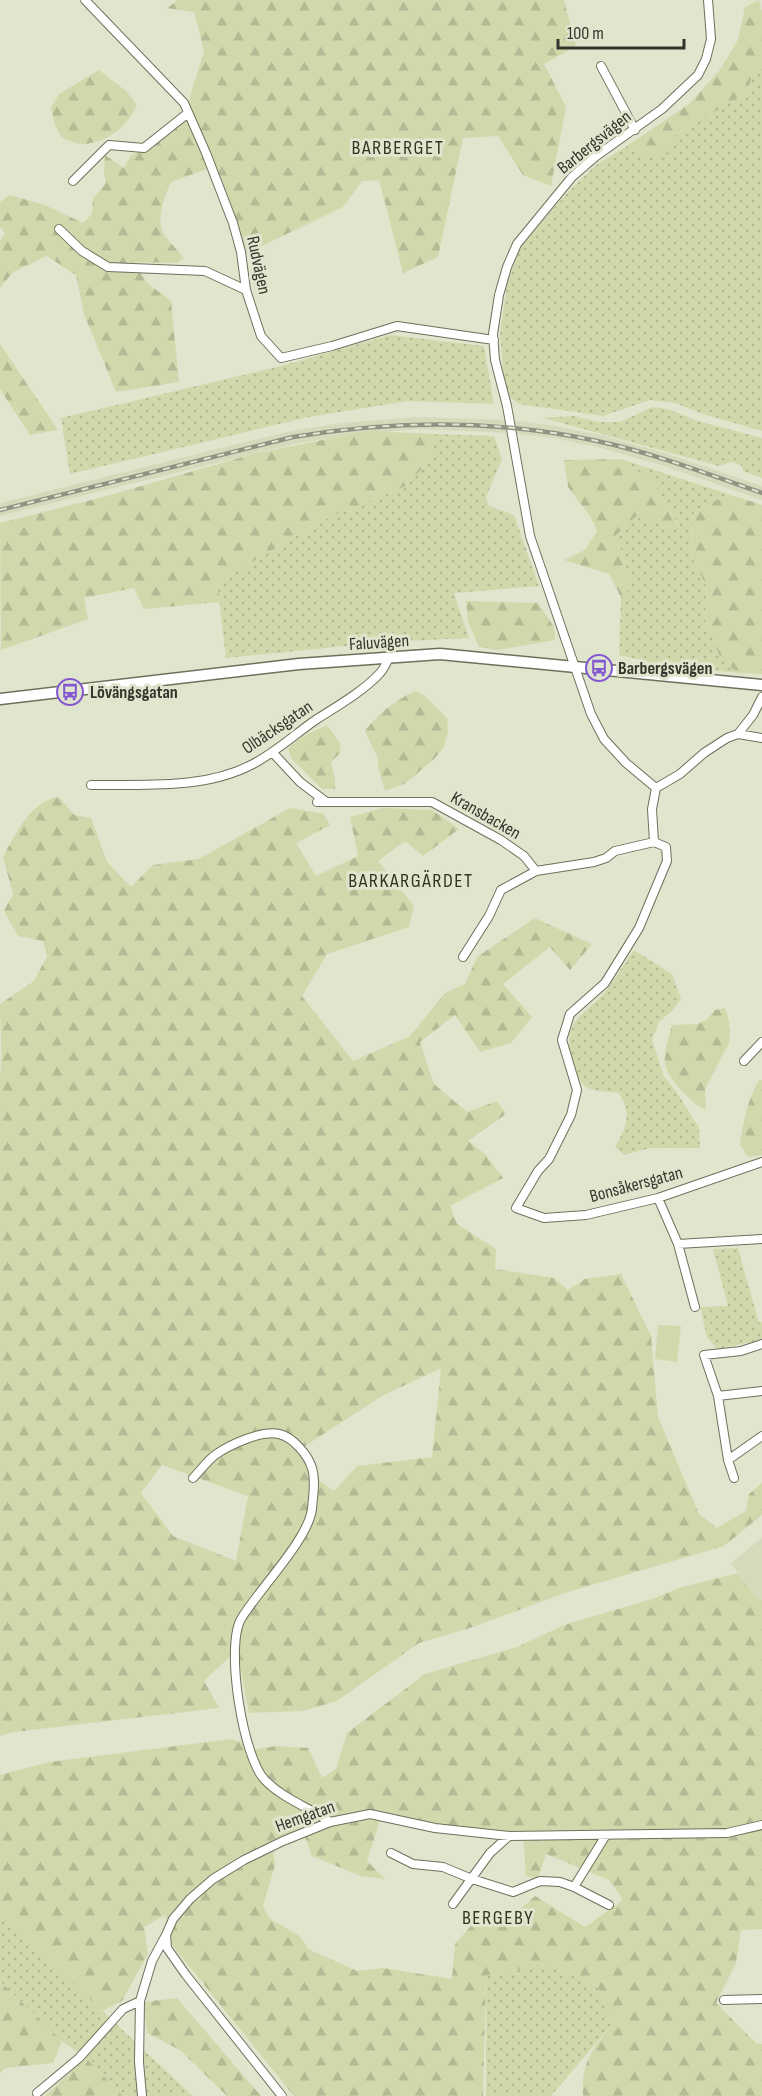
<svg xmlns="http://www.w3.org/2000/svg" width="762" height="2096" font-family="'Sofia Sans Condensed',sans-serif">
	<defs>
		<pattern id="grass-dots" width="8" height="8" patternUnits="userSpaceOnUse" patternTransform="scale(1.5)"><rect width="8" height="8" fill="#d0d9ac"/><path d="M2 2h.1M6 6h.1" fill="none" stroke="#b3bb94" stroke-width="1.8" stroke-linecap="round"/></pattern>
		<pattern id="forest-firs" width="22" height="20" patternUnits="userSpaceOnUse" patternTransform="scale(1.5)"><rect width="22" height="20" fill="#d0d9ac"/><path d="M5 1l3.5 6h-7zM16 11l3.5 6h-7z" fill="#b3bb94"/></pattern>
	</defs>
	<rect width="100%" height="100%" fill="#e0e5cd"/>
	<path fill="#d4dbbc" d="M416,417L511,420L555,426L600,435L665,453L762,486V500L661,465L597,447L553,438L509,433L417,429L344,436L294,444L0,516V503L232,445L292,431L342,423Z
		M762,1538V1600L759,1602L731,1563Z"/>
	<path fill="url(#grass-dots)" d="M762,72V431L703,414L675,403L650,400L603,416L519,404L505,393L500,335L507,283L521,246L569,191L596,165L627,146L651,157L672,137L748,92L752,74Z
		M390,335L484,346L494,404L408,401L309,417L70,474L61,418L281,366Z
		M652,407L668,409L698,421L762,438V478L743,471L741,465L731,462L719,466L543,418L574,416L598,422H620Z
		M435,434L494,436L502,459L486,497L489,506L514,515L539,586L454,593L469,638L386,642L226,658L217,583L323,520L404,487L429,462Z
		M621,459L728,494L694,512L690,553L707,587L705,620L720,657L737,673L655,663L619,655L621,597L632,586L616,535L640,512L668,530L680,528L654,483Z
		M634,950L672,974L681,999L673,1010L659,1022L652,1040L664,1077L676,1091L699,1128L700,1148H650L624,1155L615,1147C627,1126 632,1115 619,1093C610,1092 596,1092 588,1088C573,1081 566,1043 571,1029C577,1014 596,1004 605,992C616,978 624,964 634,950Z
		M738,1248L759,1323L762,1322V1340L717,1349L707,1337L700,1307L728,1306L713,1249Z
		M0,1910L102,2011L193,2096H123L86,2058L62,2041L0,1981Z
		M545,1964L597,1986L613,2023L551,2096H486V1976Z"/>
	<path fill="url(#forest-firs)" fill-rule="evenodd" d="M178,0H564L576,46L544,64L566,107L551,186L523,175L498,136L463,138L438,257L403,273L379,180L362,181L343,207L245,254L188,103L204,51L194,12L167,8Z
		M759,0L762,12V72L752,74L748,92L672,137L670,154L651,157L627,146L689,104L719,71L738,40L745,7Z
		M99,70L126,91L137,105C127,126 109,142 84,144C77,145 68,140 61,137L55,125L51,108L59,94Z
		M187,118L207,169L171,182C165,195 157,215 162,230C166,240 178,250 184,258L177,263L135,262L146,282L171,301L179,382L116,392L84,314L76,275L47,256L13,272L0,288V241L5,234L0,226V202L10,195L45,205L83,223L92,214L93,199L106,183L104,173L105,155L124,168L131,155L150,148Z
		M0,344L58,430L30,435L0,389Z
		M367,431L435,434L429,462L404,487L323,520L217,583L220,602L144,609L134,588L84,598L88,619L1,650L0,523L103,497L253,454Z
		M621,459L654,483L680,529L668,530L640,513L616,535L632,586L621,597L609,574L564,560L585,550L597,531L590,516L568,487L564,460Z
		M728,494L762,505V674L737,673L720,657L705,620L707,587L690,553L694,512Z
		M466,601L538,603L554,627L555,640L498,650L479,647L468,622Z
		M415,691L425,696L447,718L448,731L444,747L435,758L406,783L385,791L378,767V759L365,731C379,713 394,701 415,691Z
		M327,725L340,743V753L331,762L335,780V789H322L291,758L288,748L302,737Z
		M59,797L74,815L91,818L107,862L131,887L153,865L199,859L290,808L324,814L330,825L296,843L316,876L358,856L350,817L383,808L432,810L459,829L423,856L405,841L378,861L414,906L409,927L327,954L302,996L353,1061L410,1036L445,993L465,984L477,957L535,918L592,944L570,970L550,947L503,984L532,1017L511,1043L480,1052L455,1015L420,1042L434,1084L467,1112L497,1101L506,1114L468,1141L485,1154L503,1178L450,1206L457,1224L496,1249L495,1269L554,1278L568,1290L585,1279L621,1274L651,1336L658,1417L699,1514L717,1528L746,1511L749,1494L762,1483V1515L724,1546L568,1592L470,1628L419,1643L337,1701L303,1711L249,1713L237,1650L204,1681L219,1708L14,1732L0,1736V1072C3,1066 0,1015 0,1004L34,981L47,956L43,941L18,936L4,911L13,894L3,857C16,834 30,801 59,797ZM441,1368L432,1457L357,1466L334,1491L320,1481L305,1446L382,1396ZM162,1465L248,1496L236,1561L173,1536L141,1493Z
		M725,1008L729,1020L730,1041L705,1089L706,1109C694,1107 670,1080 666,1068C662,1055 669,1037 672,1025L698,1024L706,1020L715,1010Z
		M759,1080H762V1155L748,1157L740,1145C744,1118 746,1105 759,1080Z
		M738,1573L759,1602L762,1600V1929L741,1930L736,1963L716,2003L756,2043L762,2044V2096H583C581,2061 593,2049 613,2023L597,1986L545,1964L486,1976L483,2096H294L172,1945L165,1915L144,1927L148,1954L122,2001L102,2011L0,1910V1775L49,1762L232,1739L256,1749L276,1746L308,1748L322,1778L336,1769L347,1733L425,1674L517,1647L564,1625L655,1598L679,1588ZM382,1814L435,1825L523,1834L526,1876L538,1878L546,1854L609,1880L623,1900L585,1927L535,1896L506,1922L489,1925L478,1909L470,1927L455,1944L452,1979L383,1968L357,1971L308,1949L300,1936L270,1919L263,1906L275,1865L272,1840L302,1829L312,1856L361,1876L385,1879L367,1861Z
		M0,1981L62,2041L53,2063L5,2068L0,2073Z
		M177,1998L261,2096H227L180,2050L147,2033L144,2002Z
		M86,2058L123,2096H45Z"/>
	<path fill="#d0d9ac" d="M658,1325L681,1326L677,1362L655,1359Z"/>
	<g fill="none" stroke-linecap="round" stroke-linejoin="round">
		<defs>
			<path id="minor" d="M85,0L184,103L206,153L233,223L241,252L246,290L261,336L281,358L332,346L397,326L494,340
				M708,0L711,39L706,59L698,75L662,109L595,157L572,177L517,244L507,267L499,295L493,334L495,360L507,406L530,536L591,714L604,739L626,763L656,788L652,809L654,842L666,847L667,861L639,928L605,983L570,1014L562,1040L577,1090L571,1115L549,1159L538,1171L516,1208L544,1218L586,1215L658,1198L762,1162
				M601,66L635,130
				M73,181L109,145L144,148L188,113
				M59,229L82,251L108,267L205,271L246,290
				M738,734L762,738
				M273,753L300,782L325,801
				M91,785C144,784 204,790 253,764C276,752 295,734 317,719C336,707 365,690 380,673C384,669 386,663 389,658
				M656,788L680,774L704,753L727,738L738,734L753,715L762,697
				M317,802H432L501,840L524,856L536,871L594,862L606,858L615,851L654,842
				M463,957L489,916L501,890L536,871
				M744,1061L762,1042
				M658,1198L678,1244L762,1239
				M678,1244L695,1307
				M718,1396L762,1391
				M728,1460L762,1436
				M193,1478C200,1471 207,1461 215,1455C229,1445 261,1430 279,1434C293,1437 308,1455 312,1468C316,1481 313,1495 312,1509C308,1540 259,1589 241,1619C225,1647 243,1758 265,1780C283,1799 309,1807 330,1822
				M734,1478L728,1460L718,1396L704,1355L741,1351L762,1344
				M391,1853L413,1864L443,1867L472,1879L513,1892L540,1881L560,1882L574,1887L609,1905
				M574,1887L606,1835
				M453,1904L490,1853L509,1836
				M724,2000L762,1999
				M37,2093L79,2058L123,2009L140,2001
				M142,2096L139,2062L140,2001L152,1961L166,1935
				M282,2096L186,1975L167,1948L166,1935L173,1919L190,1899L213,1879L244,1860L283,1841L330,1822L370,1814L435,1828L509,1836L727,1833L762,1825"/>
			<path id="tertiary" d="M0,699L299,664L440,654L762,685"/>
		</defs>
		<use href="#minor" stroke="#6d715c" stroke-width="10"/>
		<use href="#tertiary" stroke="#6d715c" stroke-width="13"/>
		<use href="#minor" stroke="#fff" stroke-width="8"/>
		<use href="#tertiary" stroke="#fff" stroke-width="10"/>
		<defs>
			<path id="rail" d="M0,510L293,437C395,420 495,419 597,441C653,453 708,474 762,493"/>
		</defs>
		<use href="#rail" stroke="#8f9382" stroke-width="4.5"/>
		<use href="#rail" stroke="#e0e5cd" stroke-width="2" stroke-dasharray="7" stroke-linecap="butt"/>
	</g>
	<defs>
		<symbol id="bus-ring" viewBox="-11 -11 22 22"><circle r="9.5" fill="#e0e5cd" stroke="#8458d1" stroke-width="1.5"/><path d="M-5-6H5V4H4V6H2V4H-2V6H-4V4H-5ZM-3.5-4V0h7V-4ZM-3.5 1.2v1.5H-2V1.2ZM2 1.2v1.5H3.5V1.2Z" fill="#8458d1"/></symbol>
	</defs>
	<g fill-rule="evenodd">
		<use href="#bus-ring" x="584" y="653" width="30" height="30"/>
		<use href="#bus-ring" x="55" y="677" width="30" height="30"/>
	</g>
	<g text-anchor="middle" stroke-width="6" stroke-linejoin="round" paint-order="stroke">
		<g font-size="18" fill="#34362d" stroke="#e0e5cd">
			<text transform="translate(594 142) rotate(-39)" y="6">Barbergsvägen</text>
			<text transform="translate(259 265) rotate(78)" y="6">Rudvägen</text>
			<text transform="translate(379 642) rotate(-4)" y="6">Faluvägen</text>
			<text transform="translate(277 727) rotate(-34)" y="6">Olbäcksgatan</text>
			<text transform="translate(486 815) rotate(30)" y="6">Kransbacken</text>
			<text transform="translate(636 1184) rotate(-15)" y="6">Bonsåkersgatan</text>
			<text transform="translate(305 1816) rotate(-20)" y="6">Hemgatan</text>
		</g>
		<g font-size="18" font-weight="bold" fill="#34362d" stroke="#e0e5cd" text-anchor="start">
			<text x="618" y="674">Barbergsvägen</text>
			<text x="90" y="698">Lövängsgatan</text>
		</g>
		<g font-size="20" letter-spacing="1.5" fill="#303421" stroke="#e0e5cd">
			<text x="398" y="154">BARBERGET</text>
			<text x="411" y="887">BARKARGÄRDET</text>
			<text x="498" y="1924">BERGEBY</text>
		</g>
	</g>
	<path d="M558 39v9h126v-9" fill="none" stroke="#34362d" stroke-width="3"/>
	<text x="567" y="39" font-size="18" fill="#34362d" stroke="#e0e5cd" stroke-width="4.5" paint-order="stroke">100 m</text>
</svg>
